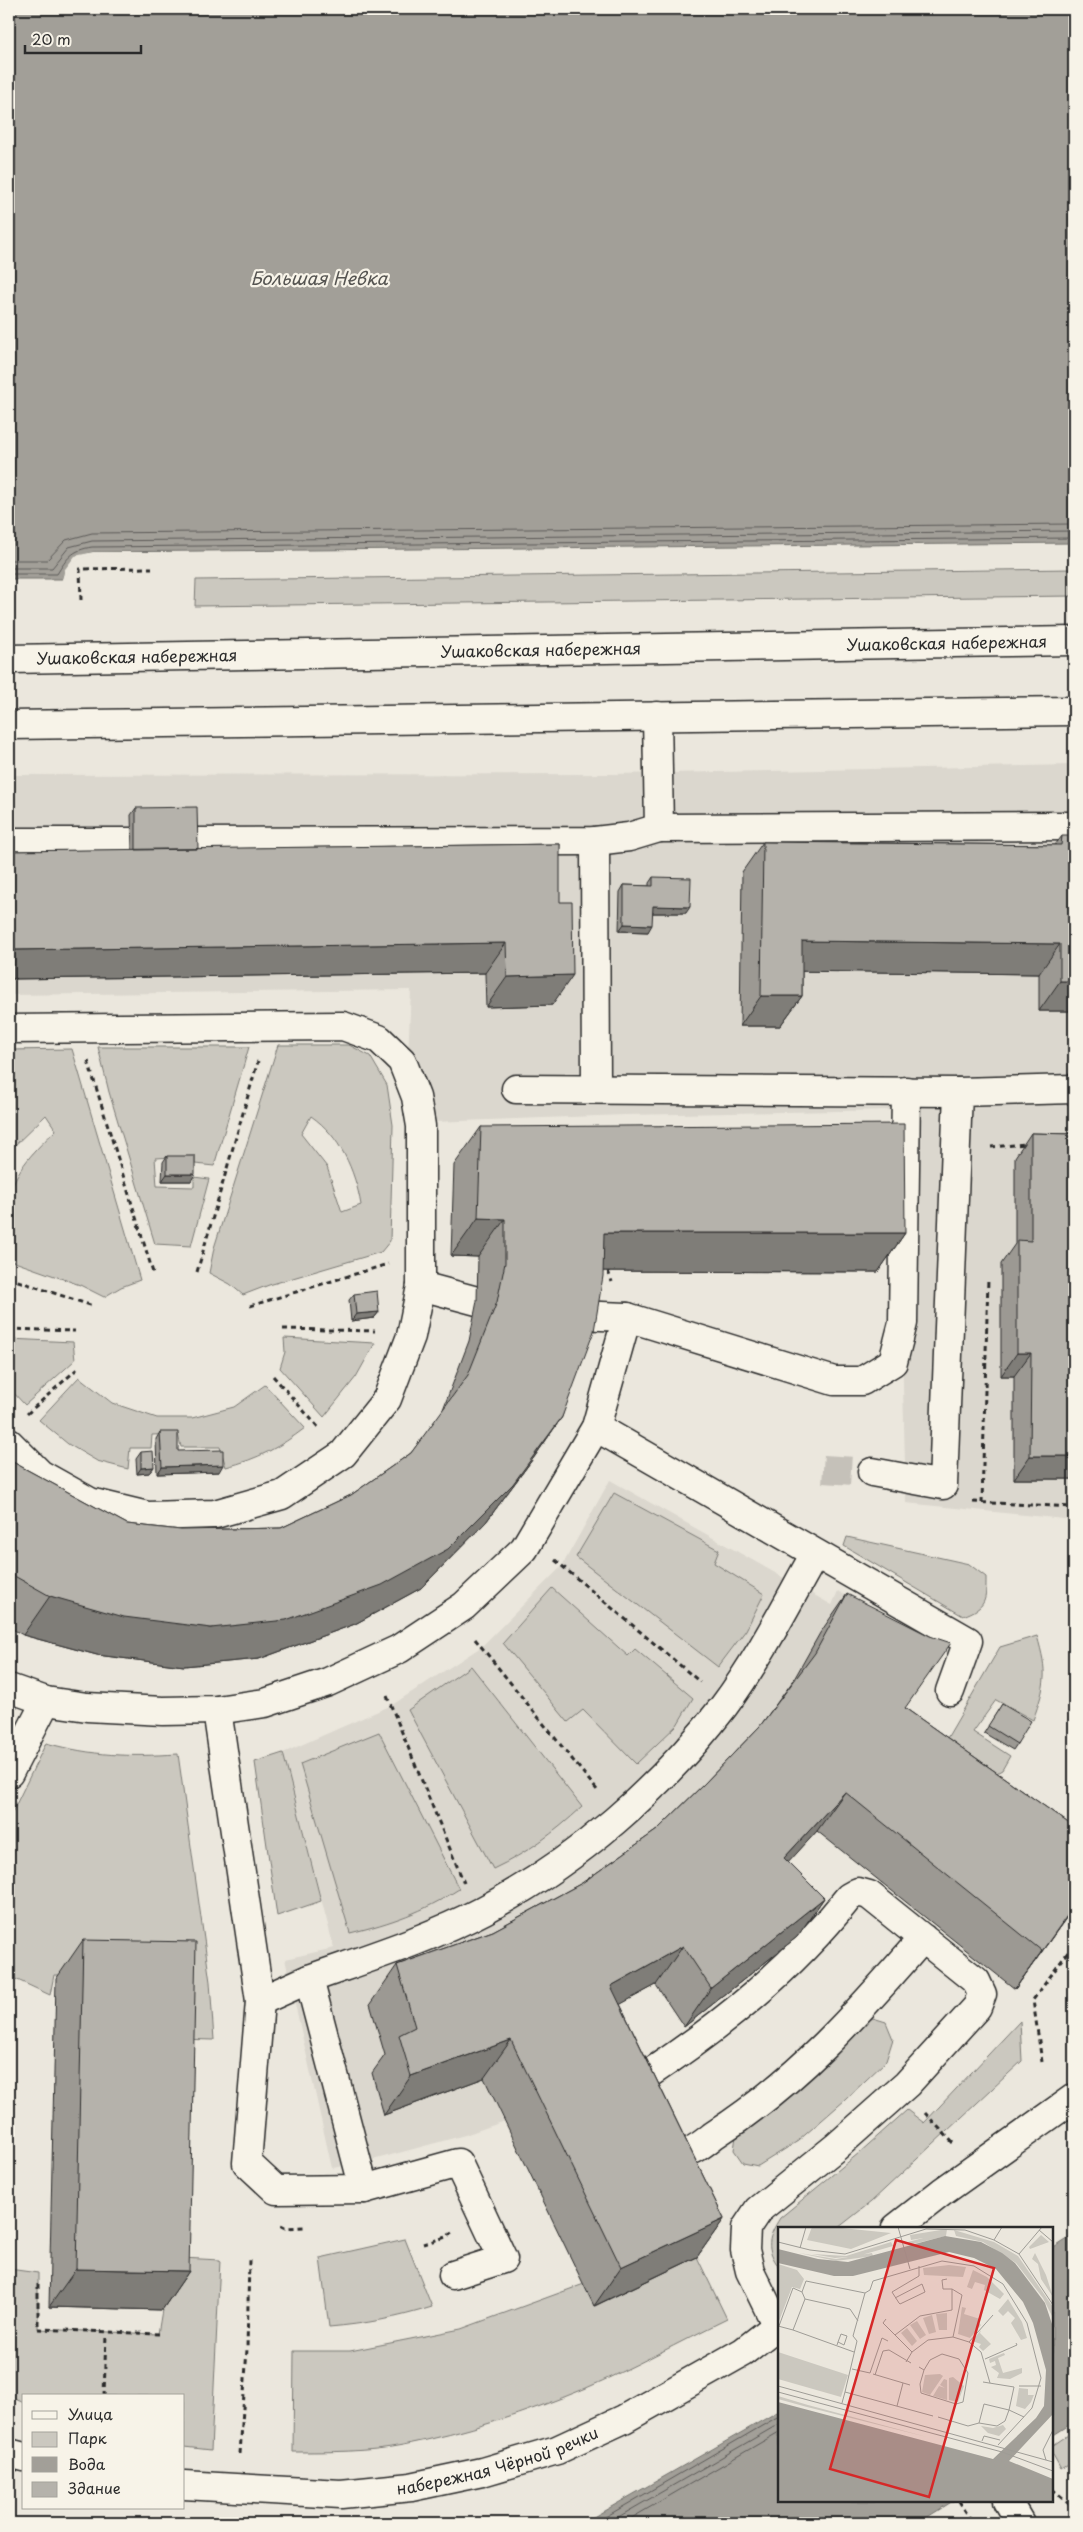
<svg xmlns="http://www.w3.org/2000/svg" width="1083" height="2532" font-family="'Playpen Sans',sans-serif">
	<rect width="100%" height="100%" fill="#ebe7dd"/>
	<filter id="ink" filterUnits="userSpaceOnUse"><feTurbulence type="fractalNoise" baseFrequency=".02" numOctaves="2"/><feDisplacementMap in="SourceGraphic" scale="10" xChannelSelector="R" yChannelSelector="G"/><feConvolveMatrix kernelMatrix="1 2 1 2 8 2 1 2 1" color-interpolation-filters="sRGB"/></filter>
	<g filter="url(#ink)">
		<path fill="#dbd7ce" d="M1074,765V1520L906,1503L896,1110L625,1115L405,1123L411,990L9,995V775L613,774Z
			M610,1480L832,1605L838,1591L922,1641L787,1692L733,1764L388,2066L384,2114L484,2079L505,2121L465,2135L358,2164L332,2168L285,1959L334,1948L283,1753L392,1705L481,1647L562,1566Z"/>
		<path fill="#cbc8bf" stroke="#7b7a75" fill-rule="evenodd" d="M1074,569V596L195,606L196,580Z
			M278,1045H349L370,1056L387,1085L393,1125L390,1241L381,1252L269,1285L243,1295L230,1284L209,1273L214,1248ZM311,1116C340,1136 355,1170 361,1205L342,1212L327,1167L301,1134Z
			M98,1047H249L214,1166L195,1164V1156L155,1158L157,1186L194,1187V1177L209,1179L191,1246L155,1244L109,1092Z
			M72,1049L140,1280L121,1287L104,1297L80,1285L9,1260C9,1241 5,1217 9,1198C14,1170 37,1148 56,1130L46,1115L9,1151V1050Z
			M284,1338L375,1343L356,1377L324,1417L280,1368L285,1352Z
			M9,1339L73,1342L75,1360L25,1405L9,1388Z
			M79,1377L112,1403L157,1418H192L234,1407L265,1385L305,1428C280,1447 258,1459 226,1467L220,1447H181L178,1434L152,1435L151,1448H130L128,1469L97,1461L68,1444L39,1420Z
			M614,1493L719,1550L714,1563L764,1594L746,1630L718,1667L576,1557Z
			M847,1537L969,1564L986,1577C986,1601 987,1607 963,1616L844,1546Z
			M552,1588L628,1656L635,1649L693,1698L677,1725L636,1764L583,1710L568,1722L503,1643Z
			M1037,1636C1048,1673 1046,1684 1033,1720L996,1700L973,1732L1010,1756L1002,1770L989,1777L939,1752L1000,1647Z
			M471,1666L582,1807C554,1833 527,1853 493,1869L408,1710Z
			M379,1732L459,1889C423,1912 391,1923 350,1933L300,1764Z
			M46,1743C94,1756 128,1757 178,1754L210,1982L214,2040L175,2039L173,1977L54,1975L50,1995L9,1976V1819Z
			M283,1753L321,1901L277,1916L255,1762Z
			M873,2018L886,2022L893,2039L886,2061L845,2100L798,2141L758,2166L743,2163L734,2150L736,2136L860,2026Z
			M1020,2021L1022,2061L871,2202L838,2228H779V2267C765,2248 768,2237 780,2218L859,2153L907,2110L924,2123Z
			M405,2239L432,2307C397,2318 365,2324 329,2327L320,2258Z
			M163,2257L220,2260L211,2450L184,2447V2396H24V2403L9,2396V2269L38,2273V2329L158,2334L162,2310Z
			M697,2257L727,2319C679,2342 633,2368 584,2389C526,2413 465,2433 403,2445C367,2452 330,2452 293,2452L294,2351H350L461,2329L584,2284L595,2306Z
			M1074,2431V2460L1061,2469L1052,2453V2446Z"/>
		<path fill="#a29f98" stroke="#72716c" d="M9,9H1074V543L93,552C76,556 67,562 62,579H9Z
			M1074,2235V2422L1052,2436V2249Z
			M779,2411V2501H953L918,2523H583Z"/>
		<path fill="#ebe7dd" d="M93,552H169V554L84,556L71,564L64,579H62L65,569L75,556Z"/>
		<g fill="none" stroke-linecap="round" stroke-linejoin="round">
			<path stroke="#5b5957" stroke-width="1" d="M9,560H47L66,540L92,533L1074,524
				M9,568H52L69,547L92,541L1074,531
				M9,574H57C67,558 72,550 92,547L1074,538
				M595,2523L779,2416
				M608,2523L779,2424
				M623,2523L779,2432"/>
			<path stroke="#c5c1b9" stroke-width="28" stroke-dasharray="28 14" stroke-linecap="butt" d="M823,1469L872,1472"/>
			<defs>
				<g id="minor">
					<path d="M657,716L659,828"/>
					<path d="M595,841L596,1089"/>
					<path d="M9,842H131"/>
					<path d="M193,842L595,841L629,837L659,828L1074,826"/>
					<path d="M9,1029L343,1026L379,1039L402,1061L416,1097L421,1126V1286"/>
					<path d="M516,1089L958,1092"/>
					<path d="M576,1315L627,1317L834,1381H862L893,1362L903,1323L906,1091"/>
					<path d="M596,1427L968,1641L950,1691"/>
					<path d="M9,1443L40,1474L90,1502L148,1516L215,1514L282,1495L343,1454L387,1399L411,1336L421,1286L477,1301"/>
					<path d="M872,1472L943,1485L958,1092L1074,1089"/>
					<path d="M9,1688L46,1701L87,1707L163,1711L217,1710L265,1703L328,1682L399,1649L464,1606L524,1549L596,1427L627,1317"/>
					<path d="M217,1710L260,2001L247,2163L276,2190L364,2189"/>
					<path d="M9,1773L46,1701"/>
					<path d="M260,2001L309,1979"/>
					<path d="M896,2228L942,2192L1074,2098"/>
					<path d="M453,2275L503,2259L458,2163L364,2189L309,1979C368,1958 429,1939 484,1910C576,1862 661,1788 724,1706C759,1659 786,1605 815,1554"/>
					<path d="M777,2326L750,2271L745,2250L746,2228L758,2210L836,2147L907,2084L977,2007L982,1994L976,1981L869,1895L858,1892L849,1897C791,1970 721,2026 644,2077C636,2091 646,2103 652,2115C658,2126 665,2148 677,2152C689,2156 705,2142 714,2135C798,2081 858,2013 923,1938"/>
					<path d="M9,2453L24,2457"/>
					<path id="s1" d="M184,2485L341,2494L411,2487L482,2472L557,2450L624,2419L743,2352L779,2324"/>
					<path d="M1007,2501L1020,2523"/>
				</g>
				<g id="major">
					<path id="s2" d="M9,659L1074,641"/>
					<path d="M9,725L1074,711"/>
				</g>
			</defs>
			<use href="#minor" stroke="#2b2b2b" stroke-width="31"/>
			<use href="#major" stroke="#2b2b2b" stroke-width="31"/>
			<path stroke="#2b2b2b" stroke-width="3" stroke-dasharray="5 4" stroke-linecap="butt" d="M81,600L80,569L152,568
				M88,1061L154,1276
				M991,1147L1026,1144
				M608,1271L612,1282
				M197,1272L258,1061
				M9,1278L93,1306
				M250,1306L388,1264
				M9,1329L75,1331
				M283,1329L375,1331
				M273,1376L319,1428
				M27,1414L77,1369
				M973,1502L1074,1507
				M982,1503L988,1278
				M555,1560L700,1682
				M475,1639L597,1790
				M387,1696L464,1883
				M1042,2062L1033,2000L1074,1944
				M925,2113L953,2143
				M281,2226L285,2228L304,2227
				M423,2244L446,2237L452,2233
				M38,2284V2329L159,2334
				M104,2396L106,2333
				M240,2454L247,2349L249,2260
				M1052,2489L1074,2507
				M959,2501L973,2523"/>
			<use href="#minor" stroke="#f7f3e8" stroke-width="28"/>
			<use href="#major" stroke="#f7f3e8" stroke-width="28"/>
		</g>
		<path fill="#9c9993" stroke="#2b2b2b" d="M136,808L198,849L560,844L552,1005L486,1007L485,973L9,979V851L132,850L131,815Z
			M1062,836L1074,1011H1039V974L802,971V996L780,1026H740L742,872L763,842L1055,845Z
			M653,877L686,913H652L648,932L619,931L620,892L624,885L649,886V883Z
			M481,1127L905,1233L878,1272L603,1271L562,1417L535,1456L486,1522L421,1588L355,1624L259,1659L184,1666L97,1655L23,1635L9,1627V1460L127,1524L181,1530L281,1528L351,1495L411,1453L442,1412L469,1341L477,1301L478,1257L451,1256L454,1165Z
			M1031,1133L1074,1134V1479H1014V1376H1001V1264L1015,1244V1157Z
			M167,1156L191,1181H162L163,1162Z
			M354,1294L379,1312L374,1318L351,1321L349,1300Z
			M160,1432L178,1451L219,1472L157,1474L156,1439Z
			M141,1452L154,1467L149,1473L137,1474L136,1459Z
			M847,1594L905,1708L1074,1827V1907L1015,1989L817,1831L788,1862L824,1898L797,1937L684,2027L656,1985L620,2004L724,2219L697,2257L594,2306L484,2078L384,2115L372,2073L385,2055L370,2004L397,1965L493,1931L582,1883L657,1830L705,1783L760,1726L793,1681L820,1633Z
			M1002,1704L1017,1744L1013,1750L984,1733Z
			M83,1940L189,2271L162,2310L49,2307L56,1979Z"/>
		<path fill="#7f7d78" stroke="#2b2b2b" d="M653,906L690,907L686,913H648Z
			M624,924L652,925L648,932L619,931Z
			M802,941L1060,944L1039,974L781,971Z
			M506,943L485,973L9,979V950Z
			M573,975L552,1005L486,1007L507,977Z
			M1060,981H1074V1011H1039Z
			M761,996H802L780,1026H740Z
			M167,1174H195L191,1181H162Z
			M478,1218L505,1219L478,1257L451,1256Z
			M604,1233H905L878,1272L577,1271Z
			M379,1312L374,1318L351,1321L356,1314Z
			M1017,1353H1031L1014,1376H1001Z
			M562,1417L535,1456L486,1522L421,1588L355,1624L259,1659L184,1666L97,1655L23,1635L50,1596L211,1628Z
			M1030,1456H1074V1479H1014Z
			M223,1465L219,1472L157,1474L162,1467Z
			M154,1467L149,1473L137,1474L141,1468Z
			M845,1792L817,1831L757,1897L784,1858Z
			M824,1898L797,1937L684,2027L711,1988Z
			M1074,1906V1907L1015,1989L1042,1951Z
			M683,1946L656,1985L584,2024L611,1986Z
			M511,2040L484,2078L384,2115L411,2076Z
			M724,2219L697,2257L594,2306L621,2267Z
			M76,2269L189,2271L162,2310L49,2307Z"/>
		<path fill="#b5b2ab" stroke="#2b2b2b" d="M197,807L198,849L136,850V808Z
			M1062,836H1074V981H1060V944L802,941V996H761L763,842L1061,845Z
			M560,844V902H572L573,975L507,977L506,943L9,950V851Z
			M653,877L691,878L690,907L653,906L652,925L624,924V885L653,886Z
			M904,1124L905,1233H604L603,1276L594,1331L562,1417L513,1484L448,1549L382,1585L286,1620L211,1628L124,1617L50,1596L9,1573V1460L127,1524L181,1530L281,1528L351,1495L411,1453L468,1375L497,1302L505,1263V1219L478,1218L481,1127Z
			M1031,1133L1074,1134V1456H1030L1031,1353H1017V1240L1031,1241Z
			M167,1156H195V1174H167Z
			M9,1286H13L11,1311L9,1310Z
			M377,1291L379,1312L356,1314L354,1294Z
			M160,1432H178V1451L223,1450V1465L162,1467Z
			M153,1451L154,1467L141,1468V1452Z
			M847,1594L930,1636L951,1643L905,1708L1074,1827V1906L1042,1951L845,1792L784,1858L824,1898L711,1988L683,1946L611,1986L724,2219L621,2267L511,2040L411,2076L399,2035L415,2027L397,1965L493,1931L582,1883L657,1830L705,1783L760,1726L815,1653Z
			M1002,1704L1031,1721L1017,1744L988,1726Z
			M83,1940L196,1942L189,2271L76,2269Z"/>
	</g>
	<g text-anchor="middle" stroke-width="4.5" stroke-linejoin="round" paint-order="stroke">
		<g font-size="16" fill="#2b2b2b" stroke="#f7f3e8">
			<text dy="6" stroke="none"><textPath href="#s2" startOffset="938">Ушаковская набережная</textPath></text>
			<text dy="6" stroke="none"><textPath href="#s2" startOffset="532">Ушаковская набережная</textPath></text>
			<text dy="6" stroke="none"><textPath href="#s2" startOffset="128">Ушаковская набережная</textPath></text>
			<text dy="6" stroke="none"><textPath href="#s1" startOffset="318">набережная Чёрной речки</textPath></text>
		</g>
		<g font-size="18" font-style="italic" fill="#555451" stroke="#f7f3e8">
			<text x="319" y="285">Большая Невка</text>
		</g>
	</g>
	<g transform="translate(778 2227)">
		<rect width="275" height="275" fill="#ebe7dd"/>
		<path d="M34,0H54L113,6L73,22L29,13ZM169,2L168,9L131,18L130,15L145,11L133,13L132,8ZM176,3L216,15L240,29L275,80V91L265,71L238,36L205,15L178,9ZM263,8L271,15L252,22L251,20ZM113,15L115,19L80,29L57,31L34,27L68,29ZM21,26L58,32L94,26L95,29L58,34ZM257,26L268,48L275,70L263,52L260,37L254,32ZM0,37L19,43L26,52L22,62L14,60L1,94ZM171,38L188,40L185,50L146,48L145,41ZM195,43L209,50L226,67L222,72L206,63L207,58L197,55L194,62L189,60ZM230,72L244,95L249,111L243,113L233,96L237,91L230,84L225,89L220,84ZM184,80L188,81L186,87L202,92L200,95L203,98L192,111L180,107ZM169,86V103H161L158,87ZM154,88L158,105L151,107L145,91ZM139,94L148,108L142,112L132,98ZM129,101L139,114L134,119L123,106ZM203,103L202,106L213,117L205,124L201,120L203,117L194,114ZM0,125L70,148L63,170L0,152ZM226,126L227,128L220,131L225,146L244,141V146L232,152L219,151L221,146L213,140L218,138L217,134L212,136L211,132ZM162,147L165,149L152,168L144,165L147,148ZM175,150L186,159L180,175L171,173V151ZM166,152L169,153V173L155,169L161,159L167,161L162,158ZM241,161L250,162V168H256L258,163L253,175L247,182L238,179ZM0,169L30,178L149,210L29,180L0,172ZM225,198L228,202L221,209L210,206L203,199L215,201Z" fill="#cbc8bf"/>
		<path d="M167,9L203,15L224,26L237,36L267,76L275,100V187L231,234L275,252V275H0V175L215,232L258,191L266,179L268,143L255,96L245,75L218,42L196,31L171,25L75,49H56L0,36V22L40,32L70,35Z" fill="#a29f98"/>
		<path fill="none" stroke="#9e9c96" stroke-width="1" d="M120,0L132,42M261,3L275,15M216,13L224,0M0,15L32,23L67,27L148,2L187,3L216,13L241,27L275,78M22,21L28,0M241,27L264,0M174,62L184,68L175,110M87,66L92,63L95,54L164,34L196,39L225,57L249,96L263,151L254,181L220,218M117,71L144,57L147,65L122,77L121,76L114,65L141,49V39M27,72L72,82L80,94M108,92L105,96L134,125M0,99L15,103L27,72L24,65L28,54L87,66L75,109L79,114L67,165M1,99L15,61L24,65M15,103L76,125M117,108L142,89L174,83V62H165L164,53L169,52M191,115L215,88M59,118L60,115L63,107L69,109L66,118L60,115M207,132L239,118L238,116M128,135L134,125L150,113L175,110L191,115L203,125L212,156M141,140L146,143L152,133L164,127L181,132L190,146L185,175L178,177L143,166L142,157L146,143M74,142L92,146L104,111L110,114M95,147L132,158M97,148L105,124L111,123L133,136M205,155L236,160L231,183L246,190M0,159L275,235M241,159H263M0,165L224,225L275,244M64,176L67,165L155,189M119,179L125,156M160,190L190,199L201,196L219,199L227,194L231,183L206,177L201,196M204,214L206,209L222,213M268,233L265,223L275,203"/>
		<path fill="#d62828" fill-opacity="0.15" stroke="#d62828" stroke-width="2.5" d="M118,13L216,41L151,270L52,242Z"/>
		<rect width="275" height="275" fill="none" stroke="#2b2b2b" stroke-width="2.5"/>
	</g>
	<rect width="1083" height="2532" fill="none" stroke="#f7f3e8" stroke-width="30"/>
	<rect x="15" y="15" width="1053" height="2502" fill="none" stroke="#2b2b2b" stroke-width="2" filter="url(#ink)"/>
	<rect x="22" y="2394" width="162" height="115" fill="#f7f3e8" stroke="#a5a39c"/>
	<rect x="32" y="2411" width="25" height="8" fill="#f7f3e8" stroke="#a5a39c"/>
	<text x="68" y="2420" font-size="15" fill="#2b2b2b">Улица</text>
	<rect x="32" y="2432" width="25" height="15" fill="#cbc8bf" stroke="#a5a39c"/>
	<text x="68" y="2444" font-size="15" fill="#2b2b2b">Парк</text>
	<rect x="32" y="2457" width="25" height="15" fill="#a29f98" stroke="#a5a39c"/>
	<text x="68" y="2470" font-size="15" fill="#2b2b2b">Вода</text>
	<rect x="32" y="2482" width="25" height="15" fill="#b5b2ab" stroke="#a5a39c"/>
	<text x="68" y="2494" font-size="15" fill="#2b2b2b">Здание</text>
	<path d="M25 45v8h116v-8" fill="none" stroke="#2b2b2b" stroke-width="2.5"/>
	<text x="32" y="45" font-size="15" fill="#2b2b2b" stroke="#f7f3e8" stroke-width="4" paint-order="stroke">20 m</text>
</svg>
